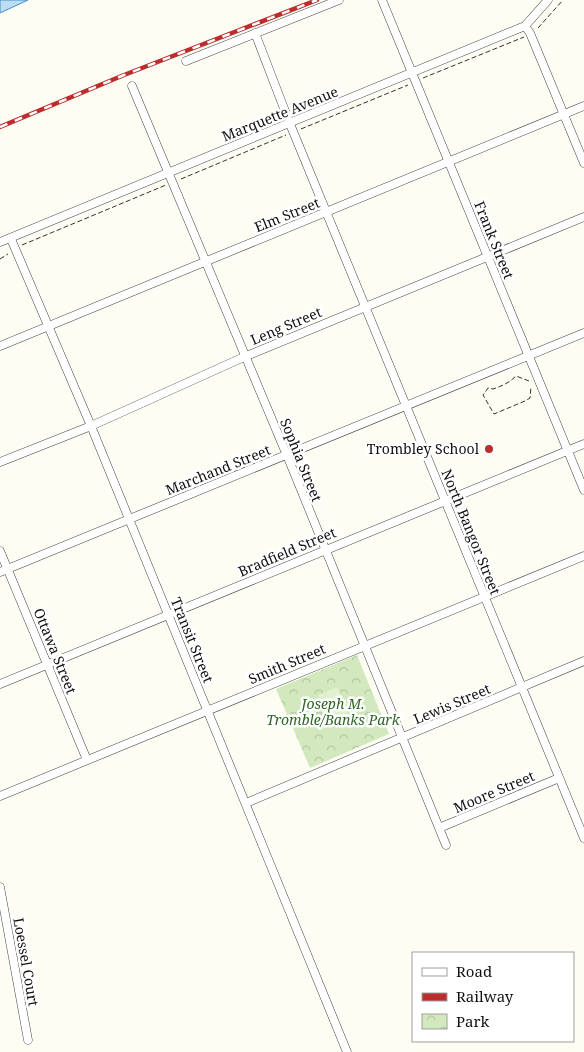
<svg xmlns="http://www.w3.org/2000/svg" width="584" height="1052" font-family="'Noto Serif',serif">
	<defs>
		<pattern id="park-crowns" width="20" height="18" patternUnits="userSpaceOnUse" patternTransform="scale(1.25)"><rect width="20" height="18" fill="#d2e9be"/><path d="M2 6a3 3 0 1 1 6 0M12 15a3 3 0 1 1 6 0" fill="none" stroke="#b3c7a2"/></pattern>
	</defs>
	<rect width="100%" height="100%" fill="#fefdf4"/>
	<path fill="url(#park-crowns)" d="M357,655L389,734L310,768L276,689Z"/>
	<path fill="#e3f0cf" d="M338,687L350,720L330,727L318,695Z"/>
	<path fill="#badcf4" stroke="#448dc8" d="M0,0H28L0,13Z"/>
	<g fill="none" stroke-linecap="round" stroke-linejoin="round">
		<defs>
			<path id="street" d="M382,0L584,490
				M525,26L530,33L584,163
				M255,33L290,124L584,838
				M186,61L339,0
				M132,86L291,465L446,845
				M11,239L91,426L347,1052
				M0,242L525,26L548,0
				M0,346L584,106
				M0,462L91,426L244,357L584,217
				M0,551L87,760
				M0,572L584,333
				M0,684L584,444
				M0,796L584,556
				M246,803L584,661
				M439,828L559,778
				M0,887L28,1040"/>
		</defs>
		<use href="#street" stroke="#434343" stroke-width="9"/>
		<path stroke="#323232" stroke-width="1" stroke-dasharray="5 2.5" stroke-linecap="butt" d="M538,28L563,0
			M423,78L524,37
			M301,129L408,85
			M181,179L286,135
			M22,245L166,185
			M0,259L8,254
			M529,381L516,376C509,383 502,386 493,389L488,388L483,395L494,414L525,401L530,398L531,387"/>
		<use href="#street" stroke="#fff" stroke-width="8"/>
		<defs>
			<path id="rail" d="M0,127L124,75L317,0"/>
		</defs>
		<use href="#rail" stroke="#bc2d2d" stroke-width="4.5"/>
		<use href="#rail" stroke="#fff" stroke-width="2.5" stroke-dasharray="8" stroke-linecap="butt"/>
	</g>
	<circle fill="#bc2d2d" stroke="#fff" stroke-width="2" cx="489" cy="449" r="5"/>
	<g text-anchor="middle" stroke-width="5" stroke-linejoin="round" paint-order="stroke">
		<g font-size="14" fill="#101010" stroke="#fff">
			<text transform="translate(280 114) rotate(-22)" y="5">Marquette Avenue</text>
			<text transform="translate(287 215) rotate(-22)" y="5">Elm Street</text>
			<text transform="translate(494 240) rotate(68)" y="5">Frank Street</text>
			<text transform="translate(286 326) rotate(-23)" y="5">Leng Street</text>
			<text transform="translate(301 460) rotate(68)" y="5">Sophia Street</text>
			<text transform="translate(218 470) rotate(-22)" y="5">Marchand Street</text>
			<text transform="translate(471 532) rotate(68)" y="5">North Bangor Street</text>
			<text transform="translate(287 552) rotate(-23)" y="5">Bradfield Street</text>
			<text transform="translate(192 640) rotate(68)" y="5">Transit Street</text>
			<text transform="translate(55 651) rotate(68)" y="5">Ottawa Street</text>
			<text transform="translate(287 664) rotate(-23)" y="5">Smith Street</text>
			<text transform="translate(452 704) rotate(-23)" y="5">Lewis Street</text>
			<text transform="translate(494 792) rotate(-23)" y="5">Moore Street</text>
			<text transform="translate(26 962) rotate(80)" y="5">Loessel Court</text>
		</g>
		<g font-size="14" fill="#101010" stroke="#fff" text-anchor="end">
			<text x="479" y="454">Trombley School</text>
		</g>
		<g font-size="14" font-style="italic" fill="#2d6622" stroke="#fff">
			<text x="333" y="709">Joseph M.<tspan x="333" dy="16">Tromble/Banks Park</tspan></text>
		</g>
	</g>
	<rect x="412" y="952" width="162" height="90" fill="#ffffff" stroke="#9f9f9f"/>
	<rect x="422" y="968" width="25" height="8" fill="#ffffff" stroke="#9f9f9f"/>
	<text x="456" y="977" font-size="15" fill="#101010">Road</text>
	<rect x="422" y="993" width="25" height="8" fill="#bc2d2d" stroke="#9f9f9f"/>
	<text x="456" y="1002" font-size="15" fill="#101010">Railway</text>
	<rect x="422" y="1014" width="25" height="15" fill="url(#park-crowns)" stroke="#9f9f9f"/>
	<text x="456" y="1027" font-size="15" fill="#101010">Park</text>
</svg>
